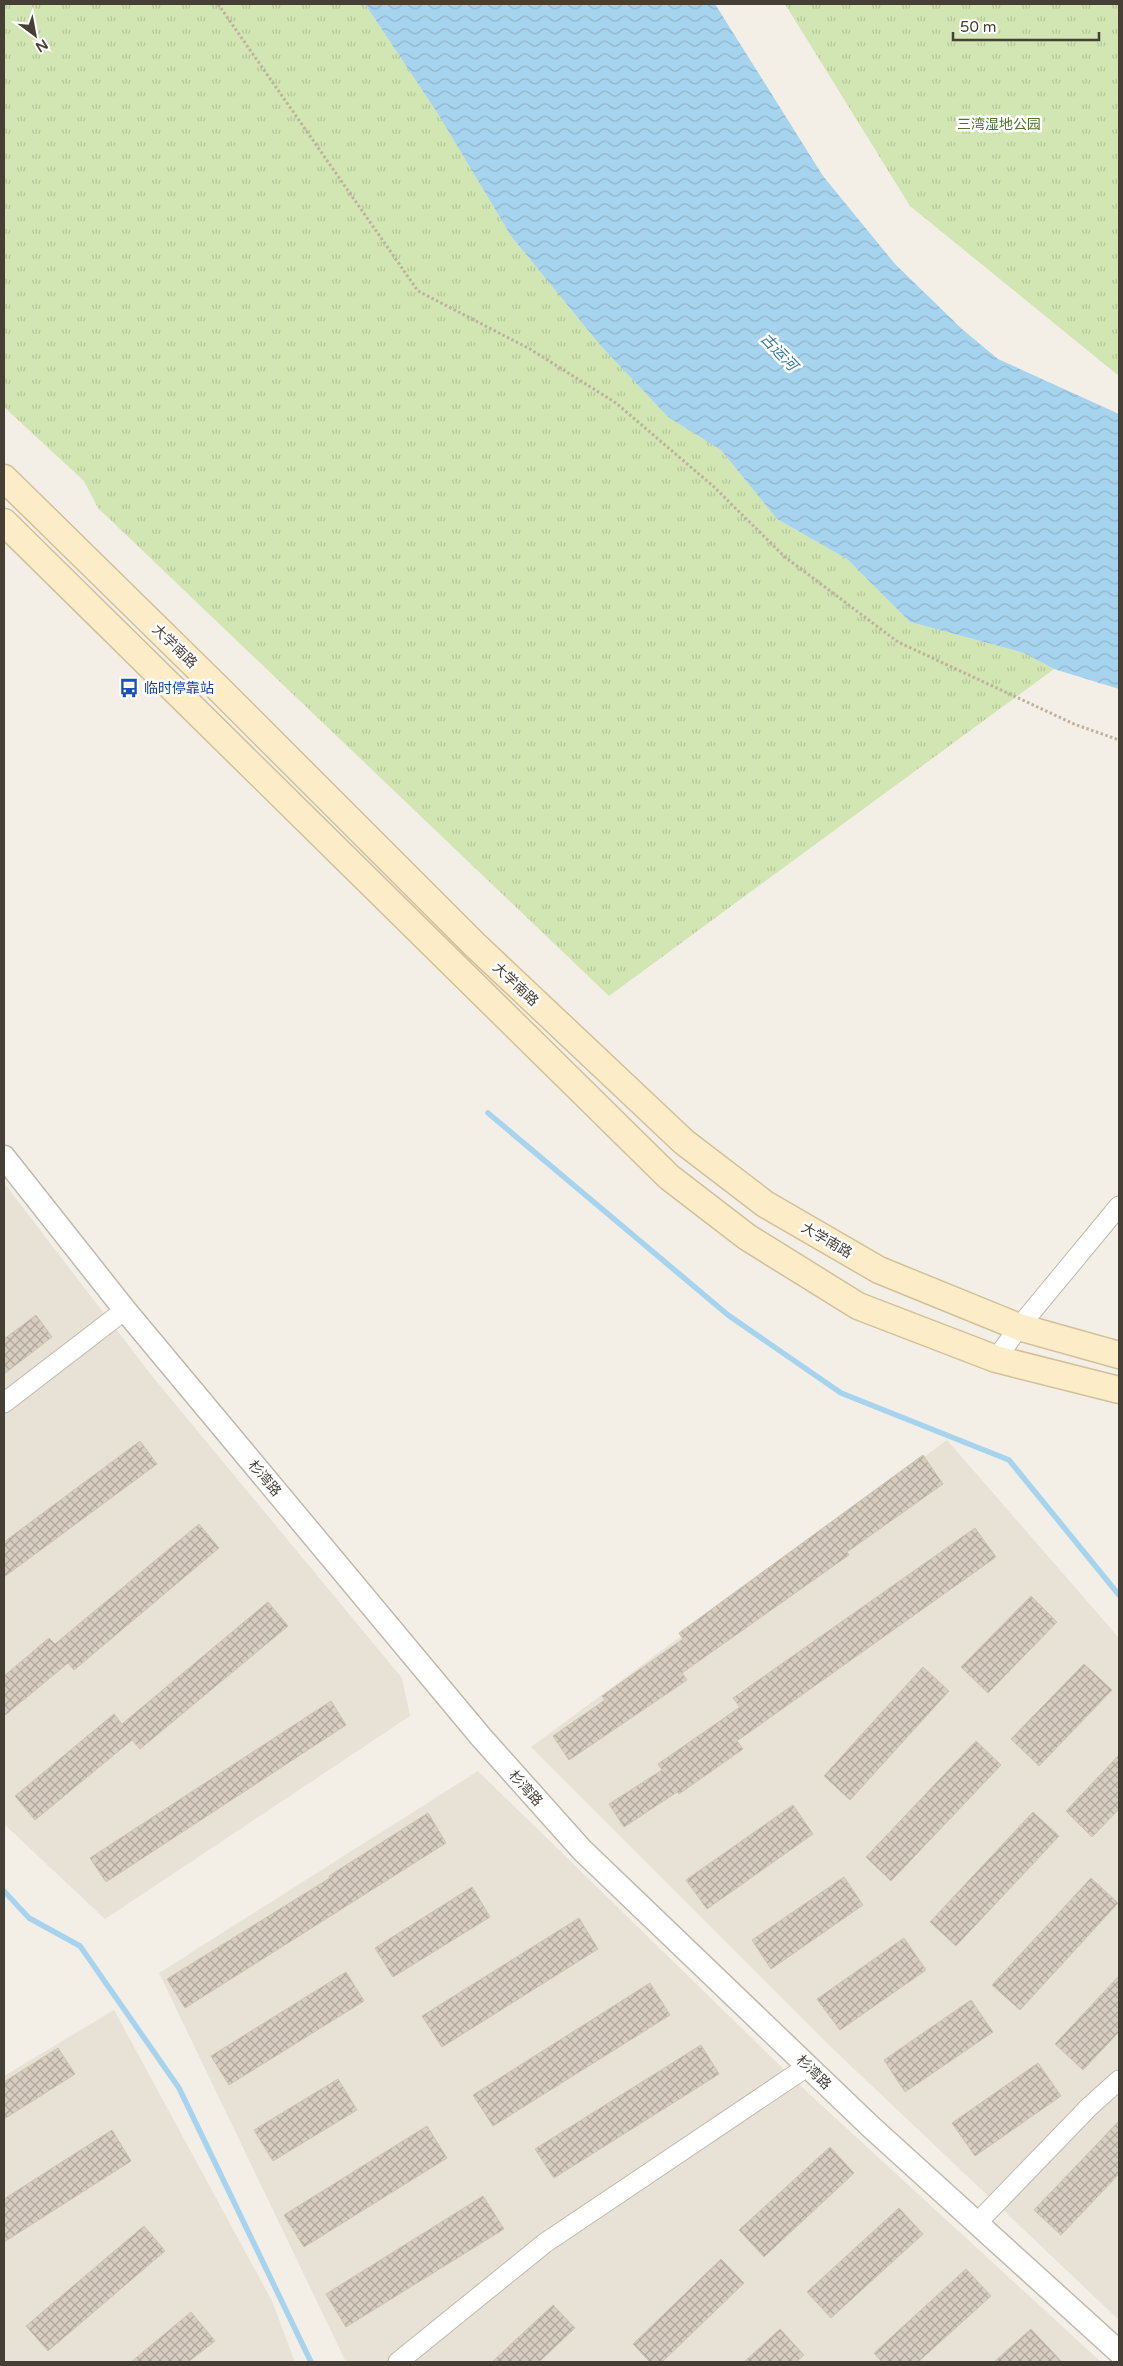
<svg xmlns="http://www.w3.org/2000/svg" width="1123" height="2366" font-family="'Varela Round','Noto Sans SC',sans-serif">
	<defs>
		<pattern id="park-tufts" width="24" height="20" patternUnits="userSpaceOnUse" patternTransform="scale(1.25)"><rect width="24" height="20" fill="#d1e6b2"/><path d="M3 7l-1-3M5 7V3M7 7l1-3M15 17l-1-3M17 17v-4M19 17l1-3" fill="none" stroke="#b5c69a"/></pattern>
		<pattern id="water-waves" width="16" height="10" patternUnits="userSpaceOnUse" patternTransform="scale(1.25)"><rect width="16" height="10" fill="#a6d3ed"/><path d="M0 5q4-4 8 0t8 0" fill="none" stroke="#90b6cc"/></pattern>
		<pattern id="building-cross-hatch" width="8" height="8" patternUnits="userSpaceOnUse" patternTransform="scale(1.25)"><rect width="8" height="8" fill="#d7cdc0"/><path d="M0 0l8 8M0 8l8-8" fill="none" stroke="#b0a89d"/></pattern>
	</defs>
	<rect width="100%" height="100%" fill="#f3efe7"/>
	<path fill="#e7e1d6" d="M4,1183L152,1376L402,1678L410,1716L105,1919L4,1824Z
		M947,1440L1119,1638V2320L831,2047L531,1747Z
		M478,1771L806,2091L1101,2362H346L159,1973Z
		M114,2010L272,2301L295,2362H4V2076Z"/>
	<path fill="url(#park-tufts)" d="M4,4H365L438,114L511,236L600,345L668,417L721,450L777,519L847,559L910,622L1024,653L1054,669L609,996L98,508L84,481L4,407Z
		M785,4H1119V376L910,206Z"/>
	<path fill="url(#water-waves)" d="M365,4H715L823,176L895,264L962,329L998,359L1119,414V689L1054,669L1024,653L910,622L847,559L777,519L721,450L668,417L600,345L511,236L438,114Z"/>
	<g fill="none" stroke-linecap="round" stroke-linejoin="round">
		<path stroke="#a6d3ed" stroke-width="5.5" d="M488,1113L728,1315L841,1393L1009,1460L1119,1595
			M4,1891L29,1918L80,1946L179,2088L311,2362"/>
	</g>
	<path fill="url(#building-cross-hatch)" stroke="#cfc2b1" d="M36,1315L52,1337L4,1374V1339Z
		M140,1441L157,1464L4,1577V1542Z
		M923,1455L943,1484L847,1552L849,1555L682,1673L687,1680L569,1760L553,1736L605,1700L602,1696L683,1639L679,1633Z
		M199,1524L219,1548L74,1670L68,1663L4,1716V1676L49,1638L55,1644Z
		M975,1528L996,1557L737,1741L743,1749L679,1794L677,1792L624,1827L609,1804L662,1770L658,1764L740,1707L733,1698Z
		M1031,1596L1057,1622L988,1693L961,1667Z
		M268,1602L288,1626L140,1749L132,1740L35,1820L15,1796L114,1714L122,1724Z
		M1084,1664L1112,1690L1039,1766L1011,1739Z
		M923,1667L949,1691L850,1800L824,1776Z
		M331,1701L346,1725L106,1882L90,1858Z
		M976,1741L1001,1765L891,1881L866,1857Z
		M1119,1755V1809L1092,1837L1066,1811Z
		M793,1805L813,1834L707,1909L686,1880Z
		M1033,1812L1059,1836L956,1946L930,1922Z
		M428,1813L446,1843L185,2008L167,1979L330,1878L329,1876Z
		M844,1877L863,1905L771,1969L752,1940Z
		M1091,1878L1118,1903L1020,2010L992,1985Z
		M472,1887L490,1917L393,1977L375,1948Z
		M579,1918L598,1949L442,2047L422,2016Z
		M904,1938L926,1970L840,2030L817,1999Z
		M346,1972L364,2001L229,2085L211,2056Z
		M1119,1976V2032L1083,2070L1055,2044Z
		M650,1983L670,2015L493,2126L473,2095Z
		M971,2000L993,2032L905,2092L884,2060Z
		M701,2045L719,2074L554,2178L535,2149Z
		M58,2048L75,2074L4,2119V2082Z
		M1038,2063L1061,2096L975,2156L952,2123Z
		M338,2079L357,2110L273,2161L254,2130Z
		M1119,2121V2174L1061,2235L1034,2210Z
		M427,2126L447,2158L304,2247L284,2215Z
		M112,2130L131,2161L4,2242V2199Z
		M830,2147L854,2173L764,2257L739,2230Z
		M483,2196L504,2229L346,2327L326,2294Z
		M899,2208L923,2234L831,2318L807,2292Z
		M144,2226L165,2251L48,2351L26,2326Z
		M721,2259L744,2283L662,2362H650L633,2344Z
		M966,2269L991,2296L918,2362H882L874,2353Z
		M553,2305L575,2328L539,2362H492Z
		M191,2312L215,2341L188,2362H131Z
		M780,2329L804,2355L796,2362H744Z
		M1031,2329L1062,2362H994Z"/>
	<g fill="none" stroke-linecap="round" stroke-linejoin="round">
		<defs>
			<path id="minor" d="M996,1359L1019,1327L1119,1206
				M4,1403L125,1310
				M977,2223L1089,2107L1119,2080
				M398,2362L545,2243L808,2066"/>
			<path id="tertiary" d="M4,1157L125,1310L481,1737L582,1850L870,2126L1119,2352"/>
			<path id="secondary" d="M4,478L219,689L475,945L684,1142L765,1204L879,1270L1019,1327L1119,1355
				M4,522L669,1177L747,1237L858,1306L996,1359L1119,1390"/>
		</defs>
		<use href="#minor" stroke="#c1b9ad" stroke-width="21"/>
		<use href="#tertiary" stroke="#c1b9ad" stroke-width="25"/>
		<use href="#secondary" stroke="#d1c098" stroke-width="29"/>
		<path stroke="#bfb19c" stroke-width="3" stroke-dasharray="2.5 2.5" stroke-linecap="butt" d="M218,4L418,291L530,349L616,403L713,486L785,557L898,642L1074,724L1119,740"/>
		<use href="#minor" stroke="#fff" stroke-width="19"/>
		<use href="#tertiary" stroke="#fff" stroke-width="22"/>
		<use href="#secondary" stroke="#fcedc8" stroke-width="26"/>
	</g>
	<defs>
		<symbol id="bus-bare" viewBox="-9 -9 18 18"><path d="M-5-6H5V4H4V6H2V4H-2V6H-4V4H-5ZM-3.5-4V0h7V-4ZM-3.5 1.2v1.5H-2V1.2ZM2 1.2v1.5H3.5V1.2Z" fill="#1a4fb4" stroke="#fff" stroke-width="2.5" paint-order="stroke"/></symbol>
	</defs>
	<g fill-rule="evenodd">
		<use href="#bus-bare" x="115" y="674" width="28" height="28"/>
	</g>
	<g text-anchor="middle" stroke-width="5" stroke-linejoin="round" paint-order="stroke">
		<g font-size="14" fill="#4b762c" stroke="#fff">
			<text x="999" y="129">三湾湿地公园</text>
		</g>
		<g font-size="14" fill="#463f36" stroke="#fff">
			<text transform="translate(175 646) rotate(44)" y="5">大学南路</text>
			<text transform="translate(516 984) rotate(43)" y="5">大学南路</text>
			<text transform="translate(827 1240) rotate(30)" y="5">大学南路</text>
			<text transform="translate(265 1478) rotate(50)" y="5">杉湾路</text>
			<text transform="translate(526 1788) rotate(48)" y="5">杉湾路</text>
			<text transform="translate(814 2072) rotate(44)" y="5">杉湾路</text>
		</g>
		<g font-size="14" fill="#164399" stroke="#fff" text-anchor="start">
			<text x="144" y="693">临时停靠站</text>
		</g>
		<g font-size="15" font-style="italic" fill="#327aa6" stroke="#fff">
			<text transform="translate(779 352) rotate(46)" y="5">古运河</text>
		</g>
	</g>
	<rect width="1123" height="2366" fill="none" stroke="#463f36" stroke-width="10"/>
	<g transform="translate(35 35) rotate(148)" stroke="#ffffff" stroke-width="4" paint-order="stroke">
	<path d="M0-4L9 19L0 12L-9 19Z" fill="#463f36"/>
	<text y="-8" font-size="14" font-weight="bold" text-anchor="middle" fill="#463f36">N</text>
	</g>
	<path d="M953 32v8h146v-8" fill="none" stroke="#463f36" stroke-width="2.5"/>
	<text x="960" y="32" font-size="15" fill="#463f36" stroke="#ffffff" stroke-width="4" paint-order="stroke">50 m</text>
</svg>
